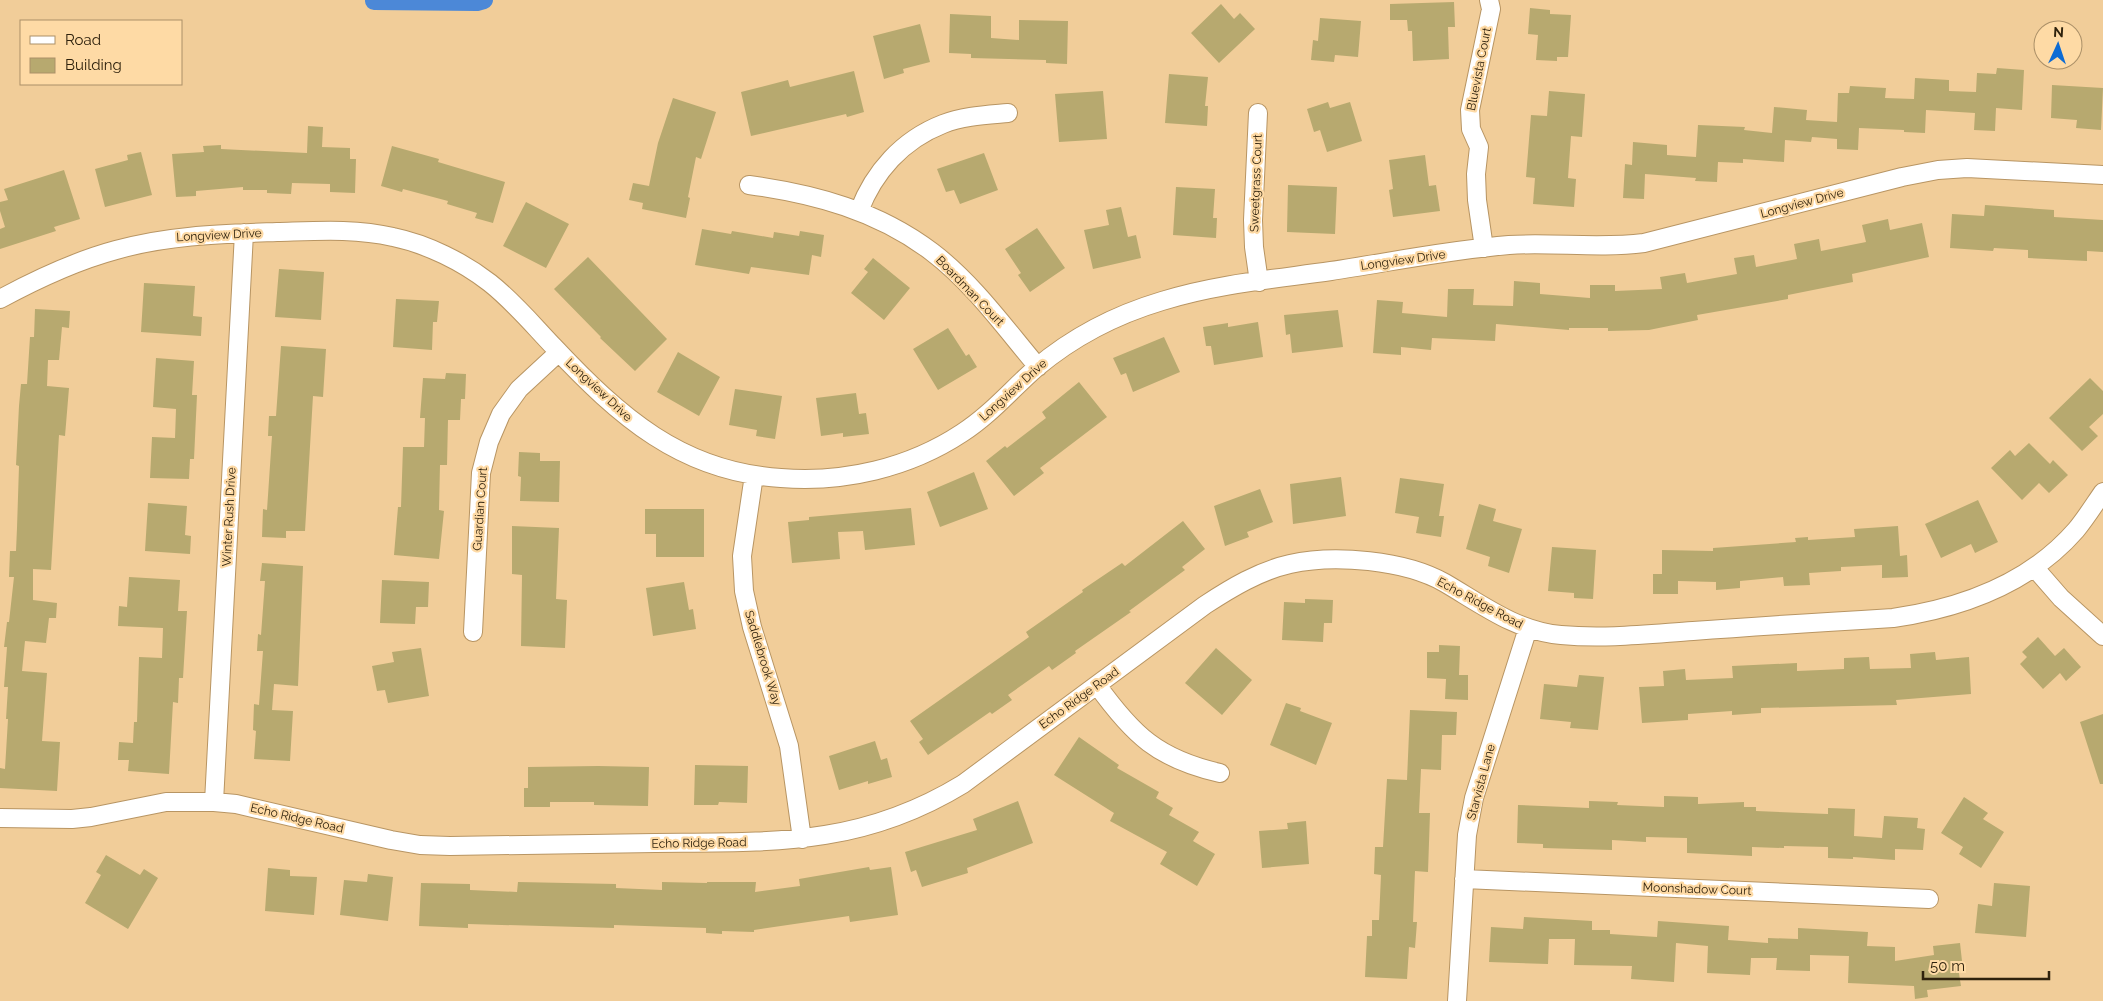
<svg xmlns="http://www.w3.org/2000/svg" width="2103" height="1001" font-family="Raleway,sans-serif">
	<rect width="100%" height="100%" fill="#f1cd99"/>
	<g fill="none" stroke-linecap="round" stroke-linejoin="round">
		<path stroke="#4c88d7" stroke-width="18" d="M374,1L477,2L484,0"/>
	</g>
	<path fill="#b7a96f" d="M1454,2L1455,27H1448L1449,59L1413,61L1412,31H1408L1407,20H1390V4Z
		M1221,4L1234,19L1240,13L1255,29L1219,63L1191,33Z
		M1530,8L1550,10V14L1571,15L1568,57H1557V61L1536,60L1538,35L1528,34Z
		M950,14L991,16V38L1019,40V20L1068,21L1067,64L1046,63V60L971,58V54L949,53Z
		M1320,18L1361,21L1358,57L1335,55L1334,62L1311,60L1313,40L1318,41Z
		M920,24L930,62L903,69L904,73L884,79L873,36Z
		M1997,68L2024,70L2022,110L1996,108L1995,131L1974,130L1975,113L1926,110L1925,133L1904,132V130L1859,128L1858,150L1837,149V139L1812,137L1811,142L1785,140L1784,162L1743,159V163L1718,162L1717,182L1695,181L1696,178L1645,174L1644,199L1623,198L1625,164L1632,165L1633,142L1667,145V155L1696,157L1698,125L1745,127L1744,130L1772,133L1774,107L1807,110L1806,120L1837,122L1838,93H1849L1850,86L1886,88L1885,98L1914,99L1915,78L1949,80V91L1976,92L1977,73L1996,74Z
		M854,71L864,112L847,117L846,114L751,136L741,92L788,80L790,87Z
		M1169,74L1208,77L1205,106H1208L1207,126L1165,123Z
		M2052,85L2103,88L2101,130L2076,128L2077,120L2051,118Z
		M1103,91L1107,139L1059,142L1055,94Z
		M1549,91L1585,94L1582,137L1571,136L1568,178L1576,179L1574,207L1533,204L1535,178L1526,177L1531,115L1547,116Z
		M673,98L716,112L701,159L696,157L688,197L690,198L686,218L642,209L643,203L629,200L633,183L649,186L658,143Z
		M1328,102L1330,108L1350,102L1362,141L1327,152L1320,130L1314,132L1307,109Z
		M308,126L323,127L322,147L350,148V159H356L355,193L330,192V184L292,183L291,194L267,193V190H243V187L196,191V196L176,197L172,154L204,152L203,146L221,145V149L307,153Z
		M392,146L439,159L438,162L505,182L493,223L475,218L477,213L447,204L448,201L403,189L402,192L381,186Z
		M141,152L152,195L105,207L95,169L128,160L127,155Z
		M984,153L998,190L960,204L954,190L946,192L937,169Z
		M1425,155L1429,186L1436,185L1440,211L1393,217L1389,190L1393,189L1389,160Z
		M64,170L80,219L54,227L56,231L0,249V229L5,227L0,211V202L8,200L4,189Z
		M1288,185L1337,187L1335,234L1287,232Z
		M1176,187L1215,189L1213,218H1217L1216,238L1173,235Z
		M526,202L569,224L546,268L503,246Z
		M1985,205L2054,210V217L2103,220V252L2087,251V261L2028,258V250L1994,248L1993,251L1950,248L1952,214L1984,216Z
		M1121,207L1128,237L1136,235L1141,258L1093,269L1084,230L1109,225L1106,210Z
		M1888,219L1890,230L1922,223L1929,257L1852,274L1853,282L1788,295V299L1697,315L1698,320L1649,330L1608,331V328H1569V330L1496,324L1495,341L1432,338L1431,350L1401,347V355L1373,353L1377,300L1403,302L1402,313L1447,317L1448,289H1474L1473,305L1513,306L1514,281L1540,283V294L1590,298V285H1615V291L1662,289L1660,277L1685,273L1687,283L1737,274L1734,258L1754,255L1756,267L1797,259L1794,244L1819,239L1821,251L1866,242L1862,225Z
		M1037,228L1065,268L1030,292L1018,275L1021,273L1005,249Z
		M702,229L731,234L732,231L773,238L774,232L799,236L800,231L824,235L821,257L812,255L809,275L751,267L749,274L695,265Z
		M588,257L667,339L635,371L600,338L601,337L554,289Z
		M873,258L910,288L884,320L851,293L868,272L864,269Z
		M279,269L324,272L321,320L275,317Z
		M144,283L195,286L193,316L202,317L201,336L141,332Z
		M396,299L439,301L437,322H433L432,350L393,347Z
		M35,309L70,311L69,328L62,327L59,360H48L47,386L69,388L65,436L59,435L51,570L33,569V600L57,603L56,618H49L46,643L25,641L22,671L47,673L42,741L60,742L57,791L0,788V768L5,769L8,719H6L8,687H4L7,647H4L7,622H9L14,577H9L10,551H16L17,528L19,466L16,465L19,406L21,384H27L30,337H34Z
		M1338,310L1343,347L1292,353L1290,334L1286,335L1284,315Z
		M1258,322L1263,357L1214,365L1211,346H1206L1203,327L1228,323V327Z
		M948,328L966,356L969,354L977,367L938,390L913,349Z
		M1164,337L1180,372L1133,392L1126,373L1121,375L1113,358Z
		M281,346L326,349L323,397L313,396L305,531H286V538L262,537L263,509L267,510L272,436H268L269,416H276Z
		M678,352L720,377L699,416L657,392Z
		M156,358L194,361L192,395H197L194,459H190L189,479L150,478L152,437L175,438L176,409L153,407Z
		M446,373L466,374L465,399H461L460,420H448L447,465H440L439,510L444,511L439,559L394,555L398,507H401L403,447H424L425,418H420L423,378L445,379Z
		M2090,378L2103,391V414L2089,427L2098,436L2082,451L2049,418Z
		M1079,382L1107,417L1040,468L1044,473L1014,496L986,461L1005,446L1007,448L1046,418L1042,412Z
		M735,389L782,396L775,439L756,436L757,430L729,425Z
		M856,393L859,414L866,413L869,434L843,437V433L821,436L816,398Z
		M2029,443L2050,464L2053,460L2068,475L2049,493L2039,483L2022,500L1991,468L2010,450L2015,456Z
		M519,452L540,453V461H560L559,502L520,501L521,477L518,476Z
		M974,472L988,509L940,527L927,492Z
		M1341,477L1346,516L1293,524L1290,484Z
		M1400,478L1444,484L1439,516H1444L1441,537L1416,533L1419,517L1395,513Z
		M1260,489L1273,522L1247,532L1249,537L1225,546L1214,506Z
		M1978,500L1998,542L1975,553L1971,544L1941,558L1925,524Z
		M148,503L187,506L185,535L191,536L190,554L145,551Z
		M1479,504L1496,509L1493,521L1522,529L1509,573L1488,566L1490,557L1466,549Z
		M911,508L915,545L865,550L863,531L838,532L840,559L792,563L788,522L809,520V517Z
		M645,509H704V557H656V534H645Z
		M1183,521L1205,549L1182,567L1185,570L1129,611L1131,612L1075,651L1076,653L1052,670L1049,666L1008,695L1012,700L992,714L990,712L928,755L919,742L923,739L910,721L1029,637L1026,632L1083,592L1082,590L1122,563L1125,566Z
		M512,526L559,528L556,599L567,600L565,648L521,646L522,575L512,574Z
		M1898,526L1900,556L1907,555L1908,577L1882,578V565L1841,567V571L1809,573L1810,585L1784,586L1783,577L1740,581V588L1716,590V582L1678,581V594H1653V574H1662V550L1713,551V548L1796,542L1795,538L1808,537V540L1855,537L1854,529Z
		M1552,547L1596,550L1593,599L1574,598V593L1548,591Z
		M262,563L303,566L298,686L274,684L272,710L293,711L290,761L254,759L256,731L253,730L254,704L259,705L263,651H257L258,634L261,635L265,581H260Z
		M129,577L180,580L178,611H187L183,678H179L178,703L173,702L169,774L128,771L129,760H118L119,742L133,743L134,722H137L139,657L162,658L163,628L118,626L119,606L127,607Z
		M382,580L429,582L428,607H416L415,624L380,623Z
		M684,582L689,610L693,609L696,629L653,636L646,588Z
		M1305,599L1333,600L1332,623H1324L1323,642L1282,640L1284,602L1305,603Z
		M2038,637L2055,656L2064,648L2081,667L2066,681L2060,673L2043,689L2020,664L2027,657L2022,652Z
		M1439,645L1460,646L1459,675H1468V700L1445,699L1446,679L1427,678V652H1439Z
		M421,648L429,696L388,703L385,690L377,691L372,666L394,662L392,652Z
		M1216,648L1252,680L1222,715L1185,683Z
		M1935,652L1936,660L1969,657L1971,694L1896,700L1897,705L1761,708V713L1732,715V711L1688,714V720L1642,723L1639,687L1664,686L1663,671L1685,669L1686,680L1733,678L1732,666L1797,663V671L1844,669V658L1869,657L1870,669L1911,668L1910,654Z
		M1579,675L1604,677L1598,730L1570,728L1571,722L1540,719L1544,684L1577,687Z
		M1286,703L1301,708L1300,711L1332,723L1316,765L1270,745Z
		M1410,710L1457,712L1456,735H1442L1441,770L1421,769L1419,813H1430L1428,872L1415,871L1413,922H1417L1415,948L1409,947L1407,979L1365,977L1367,936H1372V920H1379L1381,875L1374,874L1375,847H1383L1387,779L1407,780Z
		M2103,714V784H2100L2080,722Z
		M1079,737L1119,765L1117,768L1159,792L1156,798L1173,808L1169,815L1199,832L1193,841L1215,854L1197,886L1160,864L1167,852L1110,821L1114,813L1054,775Z
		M875,741L881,760L887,758L892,777L868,784V781L839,790L829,756Z
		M695,765L748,766L747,803L719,802L718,805H694Z
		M598,766L649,767L648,806L594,805V802H550V807H524V788H528V767Z
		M1664,796L1698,797V804L1744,802V807H1756V811L1828,814V808L1855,809L1854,836L1882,838L1884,816L1918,818L1917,828L1925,829L1923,850L1895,849V860L1853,857V859L1828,858V847L1784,846V848L1752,847V856L1687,853V838L1646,837V842L1612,840V850L1543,848V844L1517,843L1518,805L1589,808V801L1618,802L1617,805L1664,807Z
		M1964,797L1988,813L1983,819L2004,832L1981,868L1959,854L1963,847L1941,833Z
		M1018,801L1033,843L967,868L968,873L922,887L916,870L911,872L905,852L977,830L973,819Z
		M1306,821L1309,864L1262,868L1259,831L1288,829L1287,823Z
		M106,855L140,875L144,869L158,878L128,929L85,903L101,875L96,872Z
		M869,867L870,870L891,867L898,915L850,922L849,916L754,930V932L722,931V934L706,933V928L614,925V928L468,924V928L419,926L421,883L470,884V890L517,892L518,882L616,884V888L662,890V882L707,883V882H756L755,892L800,886L799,879Z
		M268,868L290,870V876L317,877L314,915L265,911Z
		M368,874L393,877L388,921L340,915L344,880L367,882Z
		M1994,883L2030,886L2026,937L1975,933L1978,904L1992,906Z
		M1524,917L1592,921V930H1610V934L1657,937L1658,921L1729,926L1728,940L1768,943V938L1798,939V928L1868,932L1867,946L1895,947V961L1934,955L1933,946L1960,943L1962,961H1957L1961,986L1927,990L1928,997L1915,999L1914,986L1848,983L1849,956L1810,955V971L1776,970L1777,958H1751L1750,975L1707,973L1708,946L1676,943L1674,982L1631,979L1632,966L1574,965L1575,939H1549L1548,964L1489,962L1491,927L1523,929Z"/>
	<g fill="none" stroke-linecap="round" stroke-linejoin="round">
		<defs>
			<path id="street" d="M1258,113L1253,220L1254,247L1259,282
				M749,185C815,194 878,211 932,252C973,283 1005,328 1038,367
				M859,211C874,172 902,140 943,124C963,116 986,115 1008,113
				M1484,248L1477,200L1476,174L1479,147L1471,129L1470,110L1491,9L1489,0
				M0,299C37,279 75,261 116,250C169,235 222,234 277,232C315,231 355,228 393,237C427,244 463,262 490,283C514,302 533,325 554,347C619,416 681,472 781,478C844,483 909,468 962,433C990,415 1011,390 1036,368C1074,336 1115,315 1162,301C1216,284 1275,279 1331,271C1390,262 1449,250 1509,245C1554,242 1598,249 1644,243L1902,177L1938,170L1967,168L2103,175
				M754,475L742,556L744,591L752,627L789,746L802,839
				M2034,567L2061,598L2103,636
				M473,632L481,473L489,442L501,414L519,389L559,352
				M1097,685C1133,735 1158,759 1220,773
				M214,802L244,233
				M0,818L72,819L91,817L166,802H214L236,804L391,840L420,845L450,846C519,845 587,844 655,843C770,842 860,847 963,784L1205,605C1231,588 1259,571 1290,564C1334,554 1405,560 1445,583C1481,604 1518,632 1561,635C1605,639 1649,634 1693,631C1760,626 1826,622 1893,618C1962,608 2029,584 2076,530C2086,518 2094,505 2103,492
				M1464,879L1929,899
				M1457,1001L1467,835L1474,798L1528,628"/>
		</defs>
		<use href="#street" stroke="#b89563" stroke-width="20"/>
		<use href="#street" stroke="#fff" stroke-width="18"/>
	</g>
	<g text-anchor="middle" stroke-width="4.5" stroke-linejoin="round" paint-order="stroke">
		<g font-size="12" fill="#2f220d" stroke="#fedaa5">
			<text transform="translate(1479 69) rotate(-79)" y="4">Bluevista Court</text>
			<text transform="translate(1256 183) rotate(-88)" y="4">Sweetgrass Court</text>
			<text transform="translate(1802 203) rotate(-15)" y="4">Longview Drive</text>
			<text transform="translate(219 235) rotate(-3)" y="4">Longview Drive</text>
			<text transform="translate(1403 260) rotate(-8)" y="4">Longview Drive</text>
			<text transform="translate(970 291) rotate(46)" y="4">Boardman Court</text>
			<text transform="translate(599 390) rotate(43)" y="4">Longview Drive</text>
			<text transform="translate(1013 390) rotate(-42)" y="4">Longview Drive</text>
			<text transform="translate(480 509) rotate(-86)" y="4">Guardian Court</text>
			<text transform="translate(229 517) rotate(-87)" y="4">Winter Rush Drive</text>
			<text transform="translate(1480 603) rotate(28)" y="4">Echo Ridge Road</text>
			<text transform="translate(763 658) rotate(73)" y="4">Saddlebrook Way</text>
			<text transform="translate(1079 698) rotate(-36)" y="4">Echo Ridge Road</text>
			<text transform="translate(1481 782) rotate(-75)" y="4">Starvista Lane</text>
			<text transform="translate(297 818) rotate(13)" y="4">Echo Ridge Road</text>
			<text transform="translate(699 843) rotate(-1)" y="4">Echo Ridge Road</text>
			<text transform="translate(1697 889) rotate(2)" y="4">Moonshadow Court</text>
		</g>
	</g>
	<rect x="20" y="20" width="162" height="65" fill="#fedaa5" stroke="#ab9068"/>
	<rect x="30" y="36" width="25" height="8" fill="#ffffff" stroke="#ab9068"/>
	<text x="65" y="45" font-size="15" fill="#2f220d">Road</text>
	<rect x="30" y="58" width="25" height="15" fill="#b7a96f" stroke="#ab9068"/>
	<text x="65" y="70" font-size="15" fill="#2f220d">Building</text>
	<g transform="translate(2058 45) rotate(3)"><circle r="24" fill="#fedaa5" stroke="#ab9068"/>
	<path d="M0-4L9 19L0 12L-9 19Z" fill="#0c6bd4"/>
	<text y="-8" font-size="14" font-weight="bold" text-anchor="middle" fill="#2f220d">N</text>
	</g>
	<path d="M1923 971v8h126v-8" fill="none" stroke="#2f220d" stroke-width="2.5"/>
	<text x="1930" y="971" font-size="15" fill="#2f220d" stroke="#fedaa5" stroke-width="4" paint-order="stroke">50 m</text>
</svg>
